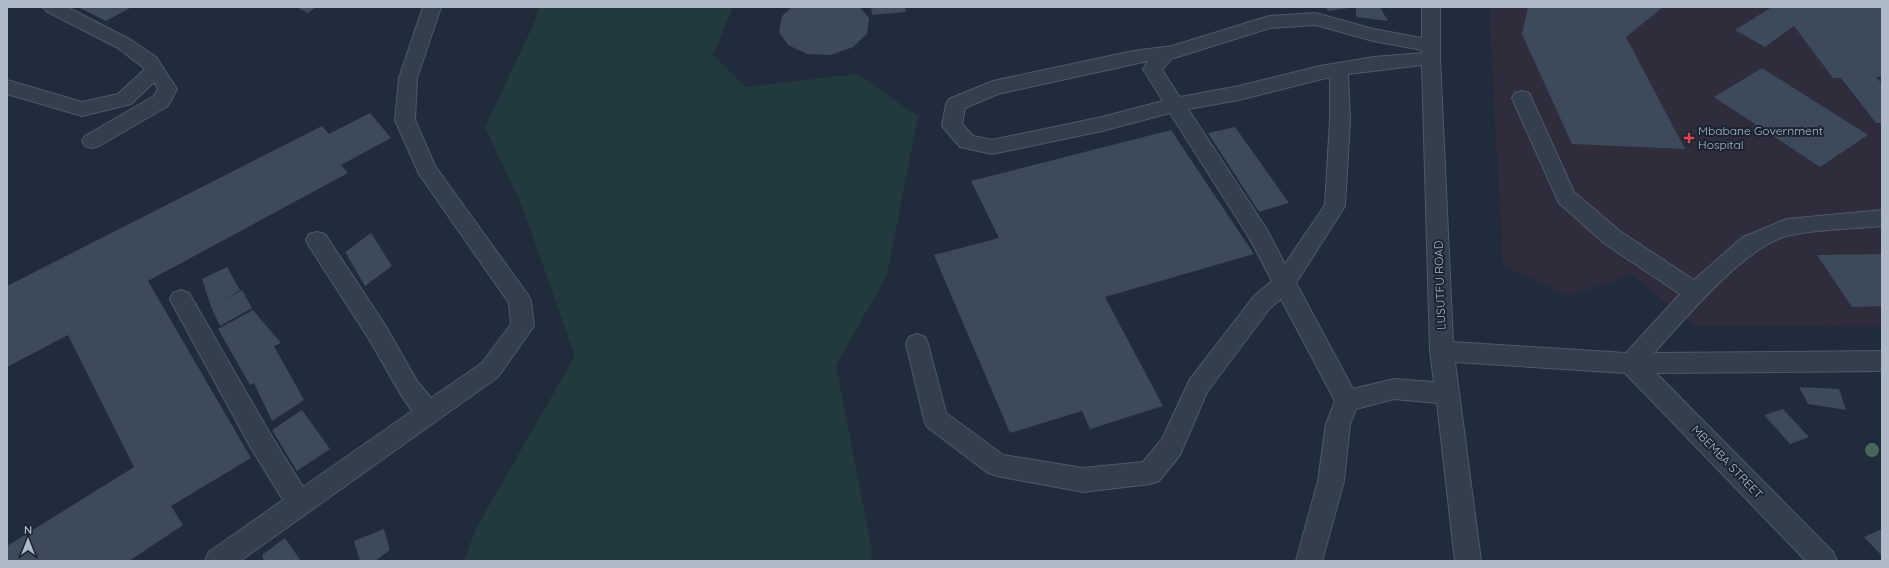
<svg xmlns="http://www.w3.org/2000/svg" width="1889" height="568" font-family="Quicksand,sans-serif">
	<rect width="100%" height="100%" fill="#202c3c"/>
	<path fill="#2f2d3c" d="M1491,7H1882V327L1695,326L1632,275L1569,296L1503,266L1489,10Z"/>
	<path fill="#22393d" d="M539,7H733L713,55L745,87L857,74L918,116L887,275L836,365L872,551L870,561H464L476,528L575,356L522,206L485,127L535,21Z"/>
	<path fill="#3c4a5b" d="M78,7H132L106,21Z
		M296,7H316L308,13Z
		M792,7H860L869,18L867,34L853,47L831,55L807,54L788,45L779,32L782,16Z
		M871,7H905L906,12L872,15Z
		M1326,7H1349V8L1328,11Z
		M1356,7H1380L1388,21L1356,17Z
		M1528,7H1663L1626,37L1685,149L1572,144L1522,34Z
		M1772,7H1882V77H1876L1882,84V123H1876L1841,78H1833L1794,26L1765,47L1735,30Z
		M1762,68L1868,135L1820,167L1714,97Z
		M370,113L391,138L341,165L348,173L148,281L251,458L171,506L183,525L129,561H7V546L134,467L68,335L7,367V286L322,126L329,134Z
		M1235,127L1289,203L1259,212L1208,133Z
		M1171,130L1254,254L1105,297L1163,406L1090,429L1082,411L1010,433L934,255L999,238L971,181Z
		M371,233L392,266L365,286L345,252Z
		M1882,254V306L1852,307L1817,255Z
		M227,267L240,290L224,300L242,290L252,308L220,326L211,307L202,279Z
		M253,310L281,343L274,346L304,400L272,421L254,383L250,385L218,329Z
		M1799,387L1839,389L1846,410L1808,404Z
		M1783,409L1809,437L1790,444L1764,415Z
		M302,410L330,449L297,471L272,430Z
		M384,529L390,550L375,561H360L354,541Z
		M1882,529V556L1864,537Z
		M285,538L301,561H264L262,555Z"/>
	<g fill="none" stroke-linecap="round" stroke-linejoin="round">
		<defs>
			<path id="minor" d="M43,7H67L131,40L156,57L177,89L168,106L99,146L92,148L85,146L82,141L85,136L154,96L158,89L154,82L131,104L82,116L7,94V80L82,102L118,94L145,69L118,48L46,11Z
				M423,7H441L417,78L415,120L435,166L528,295L531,301L534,326L498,377L240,561H205L209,552L283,500L251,448L173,305L170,299L173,293L181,290L189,293L269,432L303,487L412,411L401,395L369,339L309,246L306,240L309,234L317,232L325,234L385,325L417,381L431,398L482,363L511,324L509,303L419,174L395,120L399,78Z
				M1422,7H1440V58L1453,342L1626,353L1680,294L1605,244L1559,203L1512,98L1515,93L1522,91L1529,93L1574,192L1621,232L1694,280L1743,237L1787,219L1882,210V226C1852,229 1820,229 1791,235C1747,243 1684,320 1654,353L1882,351V371L1656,373L1833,552L1837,561H1806L1625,373L1455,362L1481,561H1455L1437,403L1394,399L1356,409L1350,424L1344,481L1322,561H1296L1318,481L1326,424L1335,401L1281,299L1270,308L1207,392L1180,455L1159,481L1150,484L1083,492L997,476L988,473L927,427L924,419L906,344L909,337L917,334L925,337L928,344L946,413L1003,455L1083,468L1143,462L1162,439L1190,379L1254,296L1272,281L1250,239L1170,113L1102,131L992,154L960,147L942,126L946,104L949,99L993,81L1133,51L1172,46L1269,16L1316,13L1373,29L1422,38ZM1316,25L1373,41L1422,50V53L1374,57L1320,66L1239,86L1180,97L1162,70L1171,59L1270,28ZM1148,61L1143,69L1163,101L1102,117L992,140L973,136L962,124L965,108L998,94ZM1422,65L1430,351L1434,382L1394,379L1353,389L1296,283L1345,206L1350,120L1348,74ZM1330,77V120L1325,205L1285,264L1266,228L1188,109L1239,100Z"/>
		</defs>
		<use href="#minor" stroke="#4f5966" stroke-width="2"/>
		<use href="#minor" fill="#343e4c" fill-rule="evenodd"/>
	</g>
	<circle fill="#466859" cx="1872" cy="450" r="7"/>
	<path fill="#e0444e" stroke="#1a2330" stroke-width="1.5" d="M1687 132h4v4h4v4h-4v4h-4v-4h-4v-4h4z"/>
	<g text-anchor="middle" stroke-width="4" stroke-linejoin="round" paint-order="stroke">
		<g font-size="12" fill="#afb9c8" stroke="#1a2330" text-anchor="start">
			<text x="1698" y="135">Mbabane Government<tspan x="1698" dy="14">Hospital</tspan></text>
		</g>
		<g font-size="12" fill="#afb9c8" stroke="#1a2330">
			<text transform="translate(1440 285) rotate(-92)" y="4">LUSUTFU ROAD</text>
			<text transform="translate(1727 462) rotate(46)" y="4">MBEMBA STREET</text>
		</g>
	</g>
	<rect width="1889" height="568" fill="none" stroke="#afb9c8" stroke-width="16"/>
	<g transform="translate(28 540)" stroke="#1a2330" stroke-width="3" paint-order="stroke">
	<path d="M0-3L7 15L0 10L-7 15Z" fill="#afb9c8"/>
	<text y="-6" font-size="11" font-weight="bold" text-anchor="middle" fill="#afb9c8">N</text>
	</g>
</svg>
